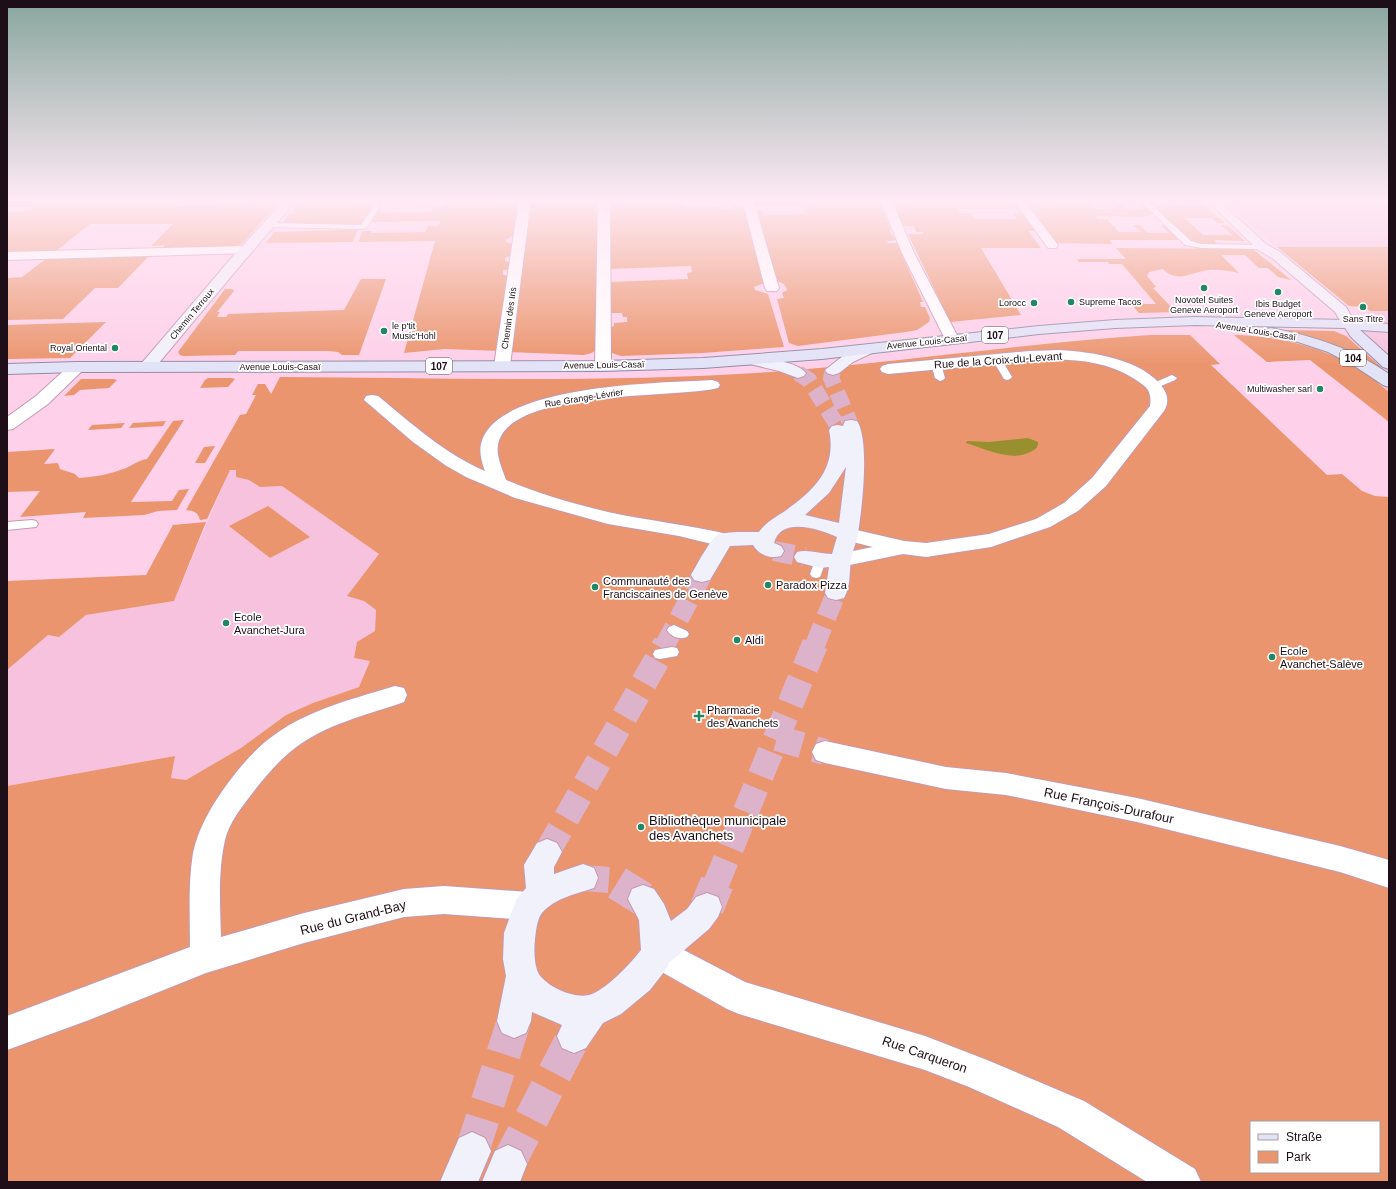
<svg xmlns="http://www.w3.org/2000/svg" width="1396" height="1189" font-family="Arial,sans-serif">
	<rect width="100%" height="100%" fill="#fed0e9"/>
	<path fill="#f6c2de" d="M1221,199H1389V247H1277Z
		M1370,311H1389V392L1358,368L1381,367L1346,336Z
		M230,469L237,470L236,477L249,480L260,487L282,486L380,554L348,596L364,601L376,610L375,632L357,643L354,658L370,661L359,687L313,703L286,715L241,748L186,780L171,778L175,756L7,786V670L48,635L59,637L86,615L174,601Z"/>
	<path fill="#eb956e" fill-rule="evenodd" d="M12,199H175L173,202H181L177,206L221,204L224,201H238L237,204H244L247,201L281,200L242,244L228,248L161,249L165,245L151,246L173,224H90L55,252L7,253V212L30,211L36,207H7V202Z
		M302,199H460L457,202L521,200L515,234L506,240V242L514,244L513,255L505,258V261L513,263L511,269L503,270V275H508L501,351L445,349L404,353L435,241L358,242L363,231H372L371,233L425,232L428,226H439L440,221L373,222L370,220L378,209H382L380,213L431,212L434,206H444L446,201L374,203L360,226L281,224L289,215L296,213L297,211H292Z
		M528,199H598L597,348C594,353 589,354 583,355L509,352Z
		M608,199H683L684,206L718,207L719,209H733V206H743L764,283L754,287L755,290L768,294L784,347L702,353L621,356L609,352V328L614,326V323L627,322V317H623L622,313H610V282L688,279L687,273L692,272L691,266L610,269Z
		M752,199H878L891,230L889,231L896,240L887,241L888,243H897L923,302H920L921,307H925L930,318L929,322L917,330L906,332L798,346L789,343L777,299L784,298L782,293L787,290C786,284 781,282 776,281L756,210H763L764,215L805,214L804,209L808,208L801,205L754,206Z
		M891,199H962L964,202H1004L1002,199H1012L1020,209H957L960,213H971L974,219H1017L1012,213L1022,212L1036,231H1028L1041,248H981L1021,315L950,322L908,234H924L923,232H916L914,226H903Z
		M1022,199H1088L1097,209H1117L1111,202H1118L1125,209H1145L1138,202H1140L1153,214C1144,220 1108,215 1095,216L1098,219H1107L1119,232H1140L1133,225H1140L1148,233H1169L1161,225H1164L1179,240H1110L1112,244L1056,243Z
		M1146,199H1166L1173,205H1198L1192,199H1198L1225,223H1218L1212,218H1185L1203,235H1232L1221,225H1227L1245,241L1214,240L1218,245H1201L1191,241Z
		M347,228L358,229L353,242L265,243L275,232L345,230Z
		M1277,247H1389V311H1370L1364,307L1349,306Z
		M1116,248L1253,249L1291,280L1278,277L1268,268H1259L1245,255H1221L1239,273C1229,271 1218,269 1208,270C1192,272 1177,284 1163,269L1149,272L1147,276L1156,287L1153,288L1176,312L1139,313L1131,304H1156L1122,264H1109L1108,262H1079L1077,259H1126Z
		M150,255L118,288H95L63,319L7,320V278L22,277L47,258Z
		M361,279H386L359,355H342L338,352L329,351H238L235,355L183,356L180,355L178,352L225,289H232L234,291L217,312H220L217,317H226L228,314L344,310Z
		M106,322L70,358L7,359V325Z
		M1284,330L1334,331L1346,336L1381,367L1378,368Z
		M1150,335H1190L1220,364L1211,365L1327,475L1342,474L1362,491L1375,496L1389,497V1182H7V786L175,756L171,778L186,780L241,748L286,715L313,703L359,687L370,661L354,658L357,642L375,631L376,610L364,601L347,596L379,554L282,486L260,487L249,480L236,477V470H230L207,519L200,520C198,512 194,511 186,510L240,415L246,414L256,395H252L258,384H265L271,394L280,377C443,378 608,383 771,372C898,363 1023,343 1150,335ZM1251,1122H1379V1172H1251Z
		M1234,335C1277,336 1320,346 1357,368C1369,374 1379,384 1389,392V422L1310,360L1267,362Z
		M208,378H232L235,379L228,387L200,388L205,380Z
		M81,379H113L117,380L109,388L80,390L74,395L64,396Z
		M184,420L131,502L172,501L179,490L189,489L177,510L158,511L144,515L83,518L86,512L20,517L40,491L7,492V452L55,449L44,464L58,463L60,469L75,474L79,478C95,477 111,474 126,468C133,465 139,460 147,459L173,421Z
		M166,421L163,426L129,428L133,423Z
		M125,423L121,428L88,430L92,425Z
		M215,446L205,463H195L204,447Z
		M268,506L310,537L270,558L229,526Z
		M206,522L174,601L86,615L59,637L48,635L7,670V581L146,575L173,525Z"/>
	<path fill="#98902e" d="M1028,438L1038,442C1038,447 1036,449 1032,451C1012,463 986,449 966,443L967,441L989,442Z"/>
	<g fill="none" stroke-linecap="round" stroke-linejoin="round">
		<path stroke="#dcb3ca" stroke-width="26" stroke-dasharray="26 13" stroke-linecap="butt" d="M777,738L825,752"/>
		<path stroke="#dcb3ca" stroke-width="16" stroke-dasharray="16 8" stroke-linecap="butt" d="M833,370L831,378L851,425
			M798,373L809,380L837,425"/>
		<path stroke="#dcb3ca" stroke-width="20" stroke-dasharray="20 10" stroke-linecap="butt" d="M774,551L804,557
			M665,645L702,575
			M815,645L836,593"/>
		<path stroke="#dcb3ca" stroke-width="26" stroke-dasharray="26 13" stroke-linecap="butt" d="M547,852L666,644
			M583,878L609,880L620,884
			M716,884L815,644"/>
		<path stroke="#dcb3ca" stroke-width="34" stroke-dasharray="34 17" stroke-linecap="butt" d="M617,883L643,899
			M707,907L717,883
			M472,1151L514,1021
			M508,1164L574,1036"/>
		<defs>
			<path id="lane" d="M1139,199H1145L1191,241L1201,244L1262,245L1266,247L1262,249L1201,248L1185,245Z
				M375,205L380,206L368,226L363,229L270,227L266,225L270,223L361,225Z
				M997,356L1000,357L1012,377L1010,379L1007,380L1004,379L992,359Z
				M936,361L941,364L945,378L943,380L940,381L935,378L931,364Z
				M1172,375L1177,378L1175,380L1154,389L1149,386L1151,384Z
				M32,520L36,521L38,524L36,527L7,530V522Z
				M820,557L824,558L826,561L820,577L816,578L812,577L810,574L816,558Z
				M674,625L687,631L689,634L687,637C680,640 671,637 667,630L669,627Z
				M672,647L677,648L679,652L677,656L660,659L655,658L653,654L655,650Z"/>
			<path id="street" d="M519,199H531L510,366L508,369L502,371L496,369L494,366Z
				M598,199H610L611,366L609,369L603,371L597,369L595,366Z
				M742,199H753L779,288L777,291H767L765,288Z
				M880,199H891L914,253L959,339L957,342L952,343L947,342L945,339L902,253Z
				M1013,199H1023L1058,245L1056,248H1048Z
				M246,246L250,247L252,250L250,253L7,260V252Z
				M1060,350C1092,352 1143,359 1163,388C1168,395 1169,403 1164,411L1106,486L1078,511L1050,527L991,547L926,557L903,554L840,567L833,565L829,560L833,555L873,547L841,539L838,534L841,529L848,528L904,541L926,543L989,534L1036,519L1064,503L1092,478L1150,406C1152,390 1147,387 1133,378C1089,351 1034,360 985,365C953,368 920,371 888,374L882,372L880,369L882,366L888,364L1030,351Z
				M77,362L83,364L85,367L83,370L48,404L13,429L7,430V417L36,396L71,364Z
				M712,380L718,382L720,385L718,388C675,399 508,388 498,445C496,457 503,470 506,480C539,494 574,504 608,512C649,521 691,525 731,535L734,540L731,545L724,547L679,536L608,524L515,498L466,477L445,465L413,442L364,400L366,396L372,395L378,396C411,423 445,454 485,471C482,463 479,453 481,444C494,384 662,383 712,380Z
				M395,686L404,688L407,695L404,702C367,715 326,724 295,748C277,762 264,778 251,795C241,808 229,823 225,840C218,871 220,904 221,937L304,913L404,889L444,886L528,892L539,896L543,906L539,916L528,920L444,914L404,917L304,943L206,973L89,1020L7,1050V1016L190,947C190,916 188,884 193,853C198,830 209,810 223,790C238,769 255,748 277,733C311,709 356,698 395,686Z
				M825,741L946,767L1006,773L1137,798L1340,846L1389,860V888L1340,872L1137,822L1006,795L946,789L825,763L816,760L812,752L816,744Z
				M657,936L745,982L925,1036L987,1060L1084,1101L1195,1169L1201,1182H1147L1058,1127L969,1087L925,1070L739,1014L727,1009L646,963L641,952L646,941Z"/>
			<path id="secondary" d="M286,199H298L244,261L153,370L147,372L141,370L139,367L141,364L234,255Z
				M1206,199H1217L1266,244L1280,252L1346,307L1356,324L1354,327L1349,328L1344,327L1335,312L1272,258L1258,250Z
				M869,344L874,346L877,349L874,352L853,362L839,373L833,375L827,373L825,370L843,356Z
				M752,355C765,358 798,362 806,373L804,376L798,378L779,371L746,363L744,360L746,357Z
				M851,420L857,421C870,440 862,509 858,533C857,542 852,551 851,560C849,573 851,586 844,598L836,600L828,598L825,593L829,567L820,568L797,562L794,557L797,552C808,549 820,554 832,554L837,537C819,529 781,516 774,543L781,546L784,551L781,556C770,559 759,555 753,545L730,546L710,580L702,582L694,580L691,575C696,566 710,540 717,535C726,531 749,532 759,532C766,522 776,517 785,511C815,490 837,468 829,430L832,426L838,425L843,426L845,421ZM846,467L839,523L805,515L829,493Z
				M547,839L557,843L562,852L554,867V874L583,864L594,868L598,878L594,888C576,894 555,898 542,913C537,919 536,931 535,939C534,949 534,960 537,970C542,985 573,999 589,995C605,991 631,963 641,950L639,920L628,899L632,889L643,885L654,889L664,904L671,921L687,909L696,897L707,893L718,897L722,907L718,917L709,929L669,963L664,972L650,990L621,1014L603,1023L586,1048L574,1053L562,1048L557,1036L562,1025L532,1012L531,1021L526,1033L514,1038L502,1033L497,1021L506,976L503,959L504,933L516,900L526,888L524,865L537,843Z
				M472,1132L485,1138L491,1151L478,1182H440L459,1138Z
				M508,1145L521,1151L527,1164L520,1182H482L495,1151Z"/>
			<path id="primary" d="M1195,317L1349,320L1389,324V332L1360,330L1389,356V369L1383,367L1351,337L1345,328L1195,325L1115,328L1039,334L822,359L703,368L603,371L77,372L7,374V364L77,362L603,361L703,358L822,349L1039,326L1115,320Z
				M1271,328C1314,336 1354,349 1389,374V387L1383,385L1356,367L1328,352L1298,342L1266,335L1264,332L1266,329Z"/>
		</defs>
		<use href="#lane" stroke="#c59ab1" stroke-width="2"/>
		<use href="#street" stroke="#c59ab1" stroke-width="2"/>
		<use href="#secondary" stroke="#c59ab1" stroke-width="2"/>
		<use href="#primary" stroke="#928da5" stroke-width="2"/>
		<use href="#lane" fill="#fff" fill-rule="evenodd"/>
		<use href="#street" fill="#fff" fill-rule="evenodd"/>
		<use href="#secondary" fill="#f1f1fb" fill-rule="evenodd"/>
		<use href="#primary" fill="#e3e3f7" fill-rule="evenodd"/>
	</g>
	<linearGradient id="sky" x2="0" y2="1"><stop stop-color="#88a69e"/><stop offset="0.55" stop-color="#ffeaf5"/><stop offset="1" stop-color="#ffeaf5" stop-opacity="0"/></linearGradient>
	<rect width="1396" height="365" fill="url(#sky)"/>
	<g fill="#208865" stroke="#fff" stroke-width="1.5">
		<circle cx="1204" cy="288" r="4"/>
		<circle cx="1278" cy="292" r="4"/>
		<circle cx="1071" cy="302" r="4"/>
		<circle cx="1034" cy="303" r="4"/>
		<circle cx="1363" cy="307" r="4"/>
		<circle cx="384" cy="331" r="4"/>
		<circle cx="115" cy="348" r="4"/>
		<circle cx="1320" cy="389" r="4"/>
		<circle cx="768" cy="585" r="4"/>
		<circle cx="595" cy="587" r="4"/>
		<circle cx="226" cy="623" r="4"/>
		<circle cx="737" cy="640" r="4"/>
		<circle cx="1272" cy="657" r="4"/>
		<path d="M697 710h4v4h4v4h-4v4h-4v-4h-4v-4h4z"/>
		<circle cx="641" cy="827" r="4"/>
	</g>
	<g text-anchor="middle" stroke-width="3.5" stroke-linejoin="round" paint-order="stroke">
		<g font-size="9" fill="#1e0e17" stroke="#fff">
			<text x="1204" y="303">Novotel Suites<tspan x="1204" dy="10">Geneve Aeroport</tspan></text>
			<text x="1079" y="305" text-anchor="start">Supreme Tacos</text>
			<text x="1026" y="306" text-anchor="end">Lorocc</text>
			<text x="1278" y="307">Ibis Budget<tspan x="1278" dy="10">Geneve Aeroport</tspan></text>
			<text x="1363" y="322">Sans Titre</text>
			<text x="392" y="329" text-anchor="start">le p'tit<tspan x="392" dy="10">Music'Hohl</tspan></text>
			<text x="107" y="351" text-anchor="end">Royal Oriental</text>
			<text x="1312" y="392" text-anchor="end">Multiwasher sarl</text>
		</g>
		<g font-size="9" fill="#1e0e17" stroke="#fff">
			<text transform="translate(192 314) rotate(-50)" y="3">Chemin Terroux</text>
			<text transform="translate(509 318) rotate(-82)" y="3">Chemin des Iris</text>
			<text transform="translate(1256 331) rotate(9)" y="3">Avenue Louis-Casaï</text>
			<text transform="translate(927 342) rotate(-6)" y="3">Avenue Louis-Casaï</text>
			<text transform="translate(604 365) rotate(-1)" y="3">Avenue Louis-Casaï</text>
			<text x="280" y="370">Avenue Louis-Casaï</text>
			<text transform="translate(584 398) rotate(-9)" y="3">Rue Grange-Lévrier</text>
		</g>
		<g fill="#fff" stroke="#62565d" stroke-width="1">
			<rect x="982" y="327" width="26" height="16" rx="3"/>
			<rect x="1340" y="350" width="26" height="16" rx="3"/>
			<rect x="426" y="358" width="26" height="16" rx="3"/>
		</g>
		<g font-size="10" font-weight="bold" fill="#1e0e17">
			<text x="995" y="339">107</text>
			<text x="1353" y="362">104</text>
			<text x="439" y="370">107</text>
		</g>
		<g font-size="11" fill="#1e0e17" stroke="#fff">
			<text transform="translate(998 360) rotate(-4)" y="4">Rue de la Croix-du-Levant</text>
		</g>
		<g font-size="11" fill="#1e0e17" stroke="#fff" text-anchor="start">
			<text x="603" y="585">Communauté des<tspan x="603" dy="13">Franciscaines de Genève</tspan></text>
			<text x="776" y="589">Paradox Pizza</text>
			<text x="234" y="621">Ecole<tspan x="234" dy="13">Avanchet-Jura</tspan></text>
			<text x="745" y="644">Aldi</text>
			<text x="1280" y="655">Ecole<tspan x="1280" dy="13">Avanchet-Salève</tspan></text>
			<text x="707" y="714">Pharmacie<tspan x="707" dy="13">des Avanchets</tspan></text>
		</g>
		<g font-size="13" fill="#1e0e17" stroke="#fff">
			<text transform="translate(1109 805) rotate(12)" y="5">Rue François-Durafour</text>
			<text transform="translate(353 917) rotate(-14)" y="5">Rue du Grand-Bay</text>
			<text transform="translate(925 1054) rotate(19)" y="5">Rue Carqueron</text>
		</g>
		<g font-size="13" fill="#1e0e17" stroke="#fff" text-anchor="start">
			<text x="649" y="825">Bibliothèque municipale<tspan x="649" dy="15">des Avanchets</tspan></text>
		</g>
	</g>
	<rect width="1396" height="1189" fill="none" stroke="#1e0e17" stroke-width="16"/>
	<rect x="1250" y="1121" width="130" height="52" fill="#ffffff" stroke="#a59fa2"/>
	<rect x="1258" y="1134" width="20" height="6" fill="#e3e3f7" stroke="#a59fa2"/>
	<text x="1286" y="1141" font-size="12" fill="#1e0e17">Straße</text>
	<rect x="1258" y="1151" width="20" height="12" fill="#eb956e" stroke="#a59fa2"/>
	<text x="1286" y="1161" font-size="12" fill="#1e0e17">Park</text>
</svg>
